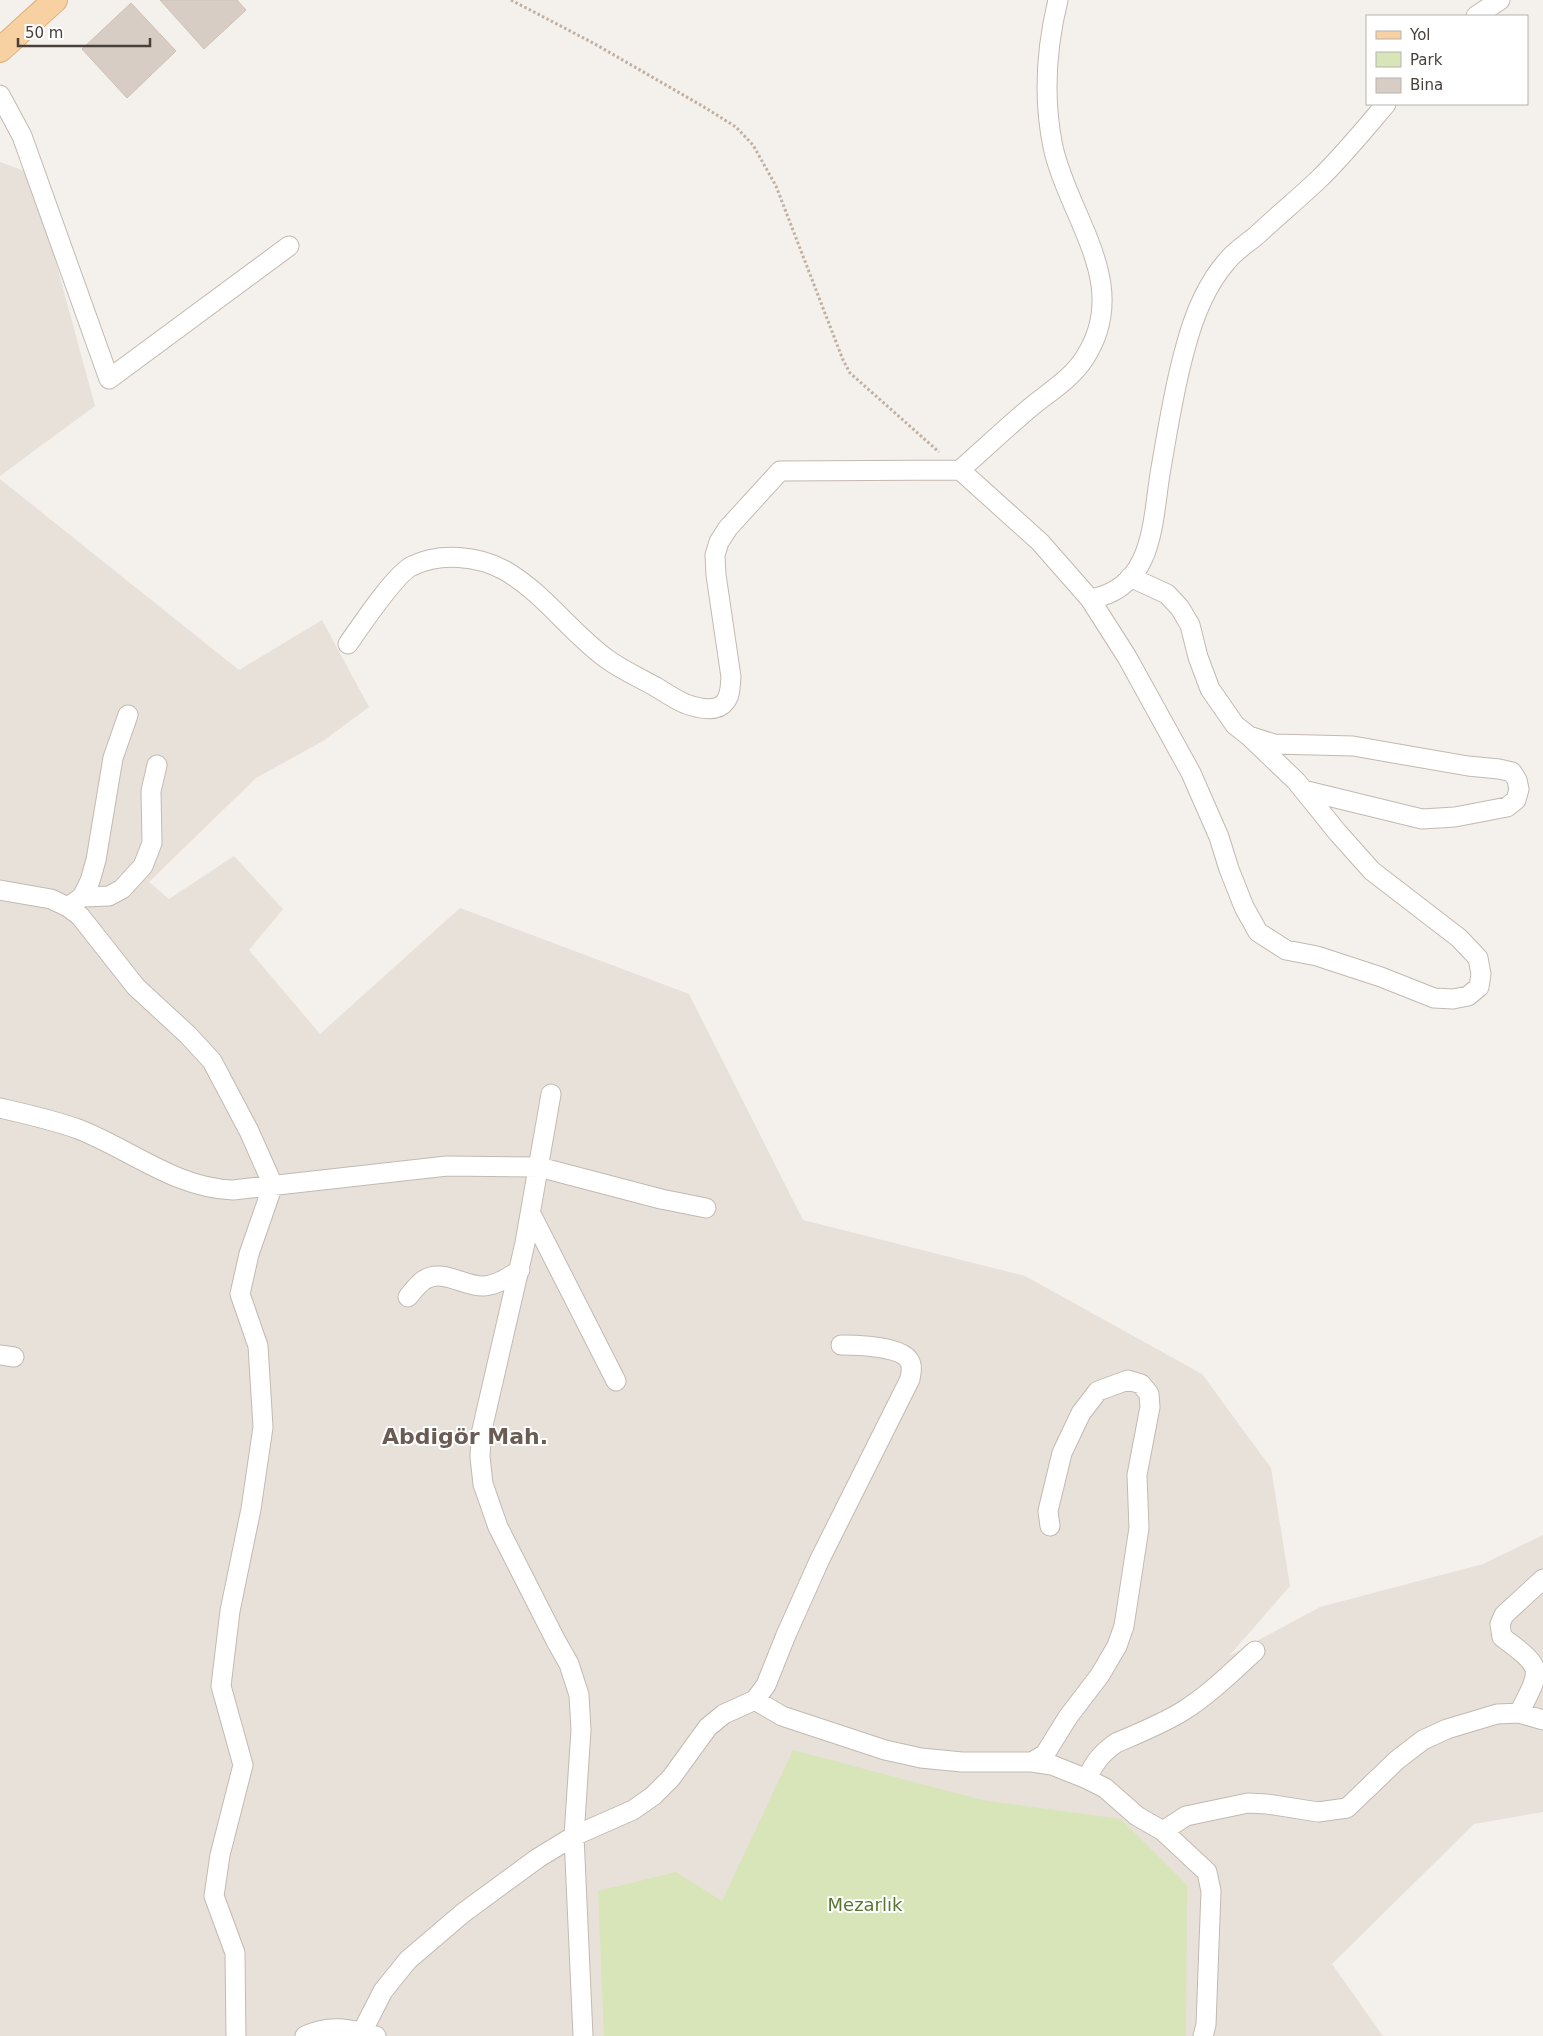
<svg xmlns="http://www.w3.org/2000/svg" width="1543" height="2036" font-family="'DejaVu Sans',sans-serif">
	<rect width="100%" height="100%" fill="#f4f0eb"/>
	<path fill="#e8e1da" d="M0,162L32,174L95,406L0,476Z
		M0,479L239,670L322,620L369,707L323,741L256,778L149,882L169,899L234,856L283,909L249,950L320,1034L460,908L689,994L803,1220L1025,1276L1202,1374L1271,1468L1290,1586L1229,1656L1320,1607L1483,1564L1543,1535V1812L1474,1824L1332,1964L1383,2036H0Z"/>
	<path fill="#d8e5b8" d="M793,1750L982,1800L1121,1819L1187,1885L1186,2036H604L598,1891L676,1872L722,1901Z"/>
	<path fill="#d8cdc5" stroke="#d0c1b5" d="M160,0H237L246,10L204,49Z
		M131,3L176,51L127,98L82,49Z"/>
	<g fill="none" stroke-linecap="round" stroke-linejoin="round">
		<defs>
			<path id="minor" d="M1476,16L1500,0
				M0,95L22,136L109,379L289,246
				M960,470L1040,542L1090,599C1156,588 1152,518 1161,468C1168,428 1174,388 1185,349C1193,318 1206,285 1227,261C1235,251 1246,244 1256,236C1276,217 1298,199 1318,180C1342,157 1364,130 1386,104
				M1130,577L1167,594L1180,608L1190,625L1198,657L1210,689L1235,725L1249,736L1274,744L1353,746L1468,766L1499,769L1512,772L1517,780L1519,789L1516,800L1507,807L1455,817L1422,819L1303,790
				M1090,599L1127,657L1191,773L1219,837L1229,869L1244,907L1258,932L1286,950L1317,956L1381,977L1434,998L1453,999L1468,996L1479,987L1481,974L1478,958L1459,938L1372,871L1338,833L1296,781L1249,736
				M348,644C360,627 396,573 412,566C440,552 478,556 504,570C543,592 571,633 607,659C622,670 640,678 656,687C666,693 676,700 686,704C697,708 717,713 725,702C731,695 730,685 731,677L716,575L715,555L719,542L728,528L780,471L960,470C984,449 1007,427 1031,407C1049,392 1071,379 1084,359C1133,285 1069,219 1053,147C1043,98 1046,49 1058,0
				M0,890L51,899L68,907L80,916L136,987L188,1035L212,1061L249,1131L273,1185L249,1254L240,1294L258,1346L263,1427L251,1509L230,1611L221,1686L243,1765L220,1855L214,1896L235,1953L236,2036
				M82,897L109,896L122,889L143,866L152,843L151,791L157,765
				M68,907L82,897L90,881L96,860L113,758L128,715
				M551,1094L525,1243L481,1434L480,1457L483,1484L498,1527L556,1641L569,1664L579,1695L581,1730L574,1836L583,2036
				M0,1108C26,1114 53,1120 78,1129C130,1149 175,1188 233,1190L447,1166L539,1167L661,1199L706,1208
				M531,1214L616,1381
				M408,1297C413,1291 418,1284 424,1280C443,1268 464,1287 484,1286C497,1285 509,1277 520,1270
				M0,1355L14,1357
				M755,1700L782,1716L885,1750L921,1758L962,1762H1032L1052,1765L1087,1779L1105,1788L1137,1816L1163,1831L1207,1872L1211,1891L1206,2025L1203,2036
				M1519,1713C1543,1667 1543,1668 1502,1637L1500,1624L1504,1615L1543,1579
				M1032,1762L1045,1754L1068,1717L1100,1675L1117,1646L1124,1626L1139,1528L1137,1475L1150,1407L1149,1394L1141,1384L1128,1380L1098,1391L1081,1413L1062,1453L1048,1511L1050,1526
				M1087,1779C1094,1762 1102,1753 1116,1743C1139,1733 1162,1724 1183,1711C1209,1695 1233,1671 1255,1651
				M1163,1831L1186,1816L1248,1803L1267,1804L1318,1812L1347,1808L1397,1760L1423,1740L1447,1729L1497,1714L1519,1713L1543,1720
				M362,2032L383,1991L408,1960L463,1913L538,1858L574,1836L633,1810L653,1796L671,1778L708,1727L724,1714L755,1700L766,1685L786,1635L820,1559L910,1379C911,1373 913,1366 909,1360C900,1346 857,1345 841,1345
				M305,2036C331,2024 349,2029 376,2036"/>
			<path id="major" d="M0,50L55,0"/>
		</defs>
		<use href="#minor" stroke="#c3b9b1" stroke-width="21"/>
		<use href="#major" stroke="#dcab72" stroke-width="26"/>
		<path stroke="#c0b0a1" stroke-width="3" stroke-dasharray="2.5 2.5" stroke-linecap="butt" d="M511,0L595,44L704,107L736,127L753,145L776,186L843,360L850,373L939,452"/>
		<use href="#minor" stroke="#fff" stroke-width="19"/>
		<use href="#major" stroke="#f7d1a2" stroke-width="24"/>
	</g>
	<g text-anchor="middle" stroke-width="4" stroke-linejoin="round" paint-order="stroke">
		<g font-size="18" fill="#567730" stroke="#fff">
			<text x="865" y="1911">Mezarlık</text>
		</g>
		<g font-size="22" font-weight="bold" fill="#6a5c52" stroke="#fff">
			<text x="465" y="1444">Abdigör Mah.</text>
		</g>
	</g>
	<rect x="1366" y="15" width="162" height="90" fill="#ffffff" stroke="#b6b3b0"/>
	<rect x="1376" y="31" width="25" height="8" fill="#f7d1a2" stroke="#b6b3b0"/>
	<text x="1410" y="40" font-size="15" fill="#48403a">Yol</text>
	<rect x="1376" y="52" width="25" height="15" fill="#d8e5b8" stroke="#b6b3b0"/>
	<text x="1410" y="65" font-size="15" fill="#48403a">Park</text>
	<rect x="1376" y="78" width="25" height="15" fill="#d8cdc5" stroke="#b6b3b0"/>
	<text x="1410" y="90" font-size="15" fill="#48403a">Bina</text>
	<path d="M18 38v8h132v-8" fill="none" stroke="#48403a" stroke-width="2.5"/>
	<text x="25" y="38" font-size="15" fill="#48403a" stroke="#ffffff" stroke-width="4" paint-order="stroke">50 m</text>
</svg>
